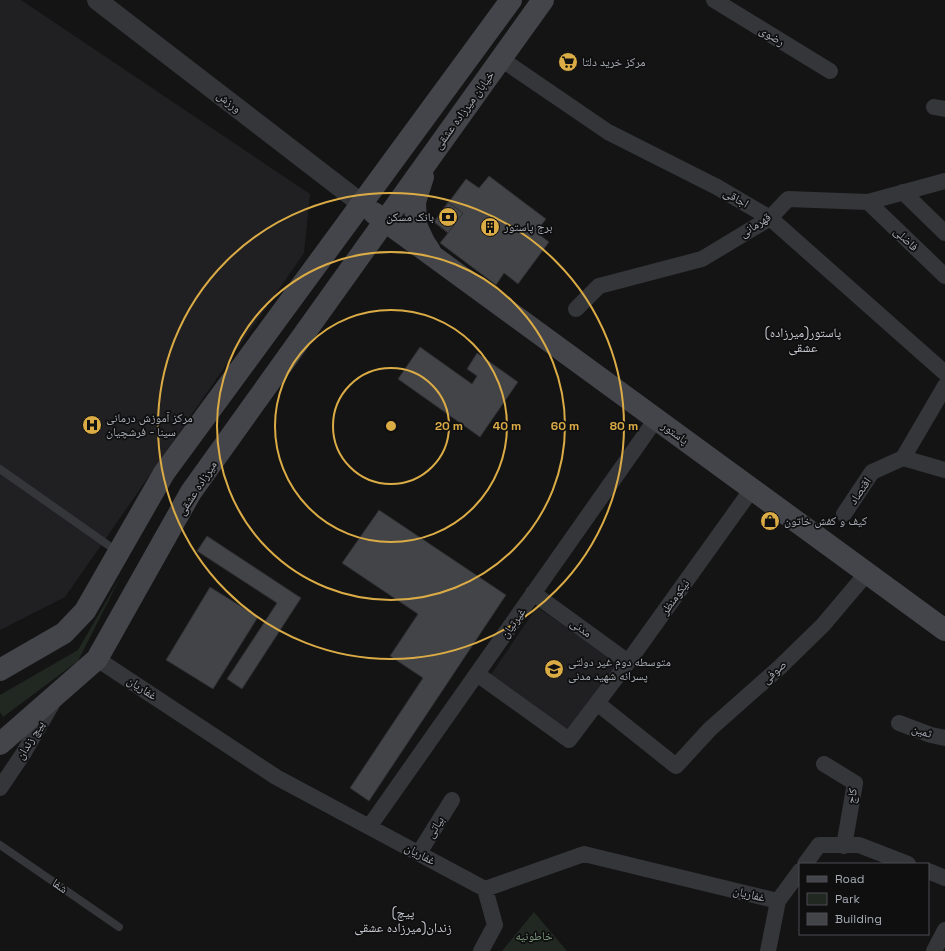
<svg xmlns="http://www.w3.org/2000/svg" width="945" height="951" font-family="'Space Grotesk','Noto Naskh Arabic',sans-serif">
	<rect width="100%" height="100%" fill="#141415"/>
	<path fill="#202022" d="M0,0H21L310,194L304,253L65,597L0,630Z
		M537,607L617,662L570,731L490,676Z"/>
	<path fill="#212822" d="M121,576L78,661L3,717L0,712V695L78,650Z
		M534,912L567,951H502Z"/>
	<path fill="#434448" stroke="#2e2e31" d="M489,176L546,219L536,232L549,242L518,284L504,273L496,285L440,243L448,233L434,222L466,179L479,188Z
		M448,202L463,213L448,233L434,222Z
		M420,347L472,384L477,376L467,369L477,353L518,382L480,437L398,379Z
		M379,510L506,595L369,801L350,788L423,678L390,656L418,614L342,563Z
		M207,536L301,598L242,689L227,679L277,603L197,551Z
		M210,587L258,617L213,689L166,660Z"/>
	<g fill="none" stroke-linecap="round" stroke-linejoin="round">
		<path stroke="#35363a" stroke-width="8" d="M0,469L118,552
			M0,845L119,927"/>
		<path stroke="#35363a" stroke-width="16" d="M714,0L830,71
			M501,59L608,132L717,187L770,218L945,373
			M934,107L945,109
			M903,192L945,233
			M868,202L945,276
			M576,309L599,286L702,259L770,218L788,199L868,202L945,181
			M903,458L945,386
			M844,514L872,472L903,458L945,470
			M533,593L628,662
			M97,659L276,777L485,889L584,854L778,901
			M477,674L569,740L628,662L752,489
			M597,703L676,766L710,729L780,667L823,625L867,573
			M899,723L931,735L945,738
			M824,764L855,783L844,846
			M0,788L23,754L52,704
			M369,827L656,419
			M419,853L452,800
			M805,864L819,845H859L908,864
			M928,871L945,878
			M481,951L495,925L485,889
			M768,951L778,901L800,871
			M934,951L945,930"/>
		<path stroke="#35363a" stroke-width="20" d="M97,0L362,204"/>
		<path stroke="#44454a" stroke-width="22" d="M423,177L415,202L416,225L424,242L430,251
			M374,213L945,630
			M0,670L64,633L85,611L164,473L511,0
			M0,744L97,659L191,492L543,0"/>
	</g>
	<g fill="none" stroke="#dbac46" stroke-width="2">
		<circle cx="391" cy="426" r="58"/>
		<circle cx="391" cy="426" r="116"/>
		<circle cx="391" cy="426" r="174"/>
		<circle cx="391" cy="426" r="233"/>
	</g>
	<defs>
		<symbol id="supermarket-disc" viewBox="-11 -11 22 22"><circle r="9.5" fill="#dbac46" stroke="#0f0f10"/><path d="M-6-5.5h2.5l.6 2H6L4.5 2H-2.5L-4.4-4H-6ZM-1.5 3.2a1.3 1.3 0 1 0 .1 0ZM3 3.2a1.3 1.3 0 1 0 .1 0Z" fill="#111"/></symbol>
		<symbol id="bank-disc" viewBox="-11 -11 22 22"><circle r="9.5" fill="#dbac46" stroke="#0f0f10"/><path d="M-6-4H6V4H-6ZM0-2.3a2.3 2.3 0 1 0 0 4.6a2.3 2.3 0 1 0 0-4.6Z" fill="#111"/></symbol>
		<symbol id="building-disc" viewBox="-11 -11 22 22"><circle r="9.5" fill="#dbac46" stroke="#0f0f10"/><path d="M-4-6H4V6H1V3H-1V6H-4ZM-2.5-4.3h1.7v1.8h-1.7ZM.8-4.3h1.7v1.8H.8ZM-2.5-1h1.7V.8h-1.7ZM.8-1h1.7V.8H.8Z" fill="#111"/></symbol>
		<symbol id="hospital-disc" viewBox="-11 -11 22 22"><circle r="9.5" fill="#dbac46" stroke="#0f0f10"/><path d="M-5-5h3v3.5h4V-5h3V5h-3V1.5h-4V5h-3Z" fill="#111"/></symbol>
		<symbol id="shop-disc" viewBox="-11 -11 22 22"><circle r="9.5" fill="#dbac46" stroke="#0f0f10"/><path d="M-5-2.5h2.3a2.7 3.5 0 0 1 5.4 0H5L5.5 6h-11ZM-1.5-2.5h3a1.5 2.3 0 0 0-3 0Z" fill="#111"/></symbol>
		<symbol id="school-disc" viewBox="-11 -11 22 22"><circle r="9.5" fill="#dbac46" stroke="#0f0f10"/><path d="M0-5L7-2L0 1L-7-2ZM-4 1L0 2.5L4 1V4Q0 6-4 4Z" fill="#111"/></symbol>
	</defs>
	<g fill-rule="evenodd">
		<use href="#supermarket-disc" x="557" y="51" width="22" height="22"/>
		<use href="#bank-disc" x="437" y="206" width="22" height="22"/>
		<use href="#building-disc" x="479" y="216" width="22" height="22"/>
		<use href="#hospital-disc" x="81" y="414" width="22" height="22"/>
		<use href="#shop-disc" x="759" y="510" width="22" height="22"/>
		<use href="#school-disc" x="543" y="658" width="22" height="22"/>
	</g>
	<g text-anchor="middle" stroke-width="3.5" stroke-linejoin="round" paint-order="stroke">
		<g font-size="12" fill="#a7abb4" stroke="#0f0f10">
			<text transform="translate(772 36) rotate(32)" y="4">رضوی</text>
			<text transform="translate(229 102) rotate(38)" y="4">ورزش</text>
			<text transform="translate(464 110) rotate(-54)" y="4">خیابان میرزاده عشقی</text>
			<text transform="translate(736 198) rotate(30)" y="4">اجاقی</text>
			<text transform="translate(755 225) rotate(-33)" y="4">قهرمانی</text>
			<text transform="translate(906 239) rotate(44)" y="4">فاضلی</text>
			<text transform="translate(675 433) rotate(36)" y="4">پاستور</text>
			<text transform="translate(197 488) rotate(-57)" y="4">میرزاده عشقی</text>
			<text transform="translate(860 491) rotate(-56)" y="4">اقتصاد</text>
			<text transform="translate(675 597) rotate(-54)" y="4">نیکومنظر</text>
			<text transform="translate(513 623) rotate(-55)" y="4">غیرتیان</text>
			<text transform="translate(581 628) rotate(36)" y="4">مدنی</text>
			<text transform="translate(774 672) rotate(-42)" y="4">صوفی</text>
			<text transform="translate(142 688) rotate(33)" y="4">غفاریان</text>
			<text transform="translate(922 731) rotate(18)" y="4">ثمین</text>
			<text transform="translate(30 740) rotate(-59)" y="4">پیچ زندان</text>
			<text transform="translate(852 796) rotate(-82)" y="4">کاج</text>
			<text transform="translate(435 827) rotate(-58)" y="4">بیاتی</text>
			<text transform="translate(420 854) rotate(28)" y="4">غفاریان</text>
			<text transform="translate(60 886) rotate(35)" y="4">شفا</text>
			<text transform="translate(749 894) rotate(14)" y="4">غفاریان</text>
		</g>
		<g font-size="12" fill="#a7abb4" stroke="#0f0f10" text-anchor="start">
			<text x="582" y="66">مرکز خرید دلتا</text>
			<text x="434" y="221" text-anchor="end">بانک مسکن</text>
			<text x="504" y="231">برج پاستور</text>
			<text x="106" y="422">مرکز آموزش درمانی<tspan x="106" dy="14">سینا - فرشچیان</tspan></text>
			<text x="784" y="525">کیف و کفش خاتون</text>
			<text x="568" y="666">متوسطه دوم غیر دولتی<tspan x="568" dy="14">پسرانه شهید مدنی</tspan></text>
		</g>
		<g font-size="12" fill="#819d83" stroke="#0f0f10">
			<text x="534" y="940">خاطونیه</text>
		</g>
		<g font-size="13" fill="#c8cad1" stroke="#0f0f10">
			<text x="803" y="337">(پاستور(میرزاده<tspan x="803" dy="15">عشقی</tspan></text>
			<text x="403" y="917">(پیچ<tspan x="403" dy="15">زندان(میرزاده عشقی</tspan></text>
		</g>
	</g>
	<circle cx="391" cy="426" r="6" fill="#dbac46" stroke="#0f0f10" stroke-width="2"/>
	<g font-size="12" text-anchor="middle" font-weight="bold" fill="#dbac46" stroke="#0f0f10" stroke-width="3.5" stroke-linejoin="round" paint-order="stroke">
		<text x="449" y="430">20 m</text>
		<text x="507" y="430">40 m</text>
		<text x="565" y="430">60 m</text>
		<text x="624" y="430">80 m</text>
	</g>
	<rect x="799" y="863" width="130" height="72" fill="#0f0f10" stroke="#4c4d52"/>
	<rect x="807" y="876" width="20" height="6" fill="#44454a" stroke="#4c4d52"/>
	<text x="835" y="883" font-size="12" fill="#a7abb4">Road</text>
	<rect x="807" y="893" width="20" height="12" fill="#212822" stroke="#4c4d52"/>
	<text x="835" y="903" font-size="12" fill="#a7abb4">Park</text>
	<rect x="807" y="913" width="20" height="12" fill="#434448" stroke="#4c4d52"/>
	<text x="835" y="923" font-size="12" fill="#a7abb4">Building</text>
</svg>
